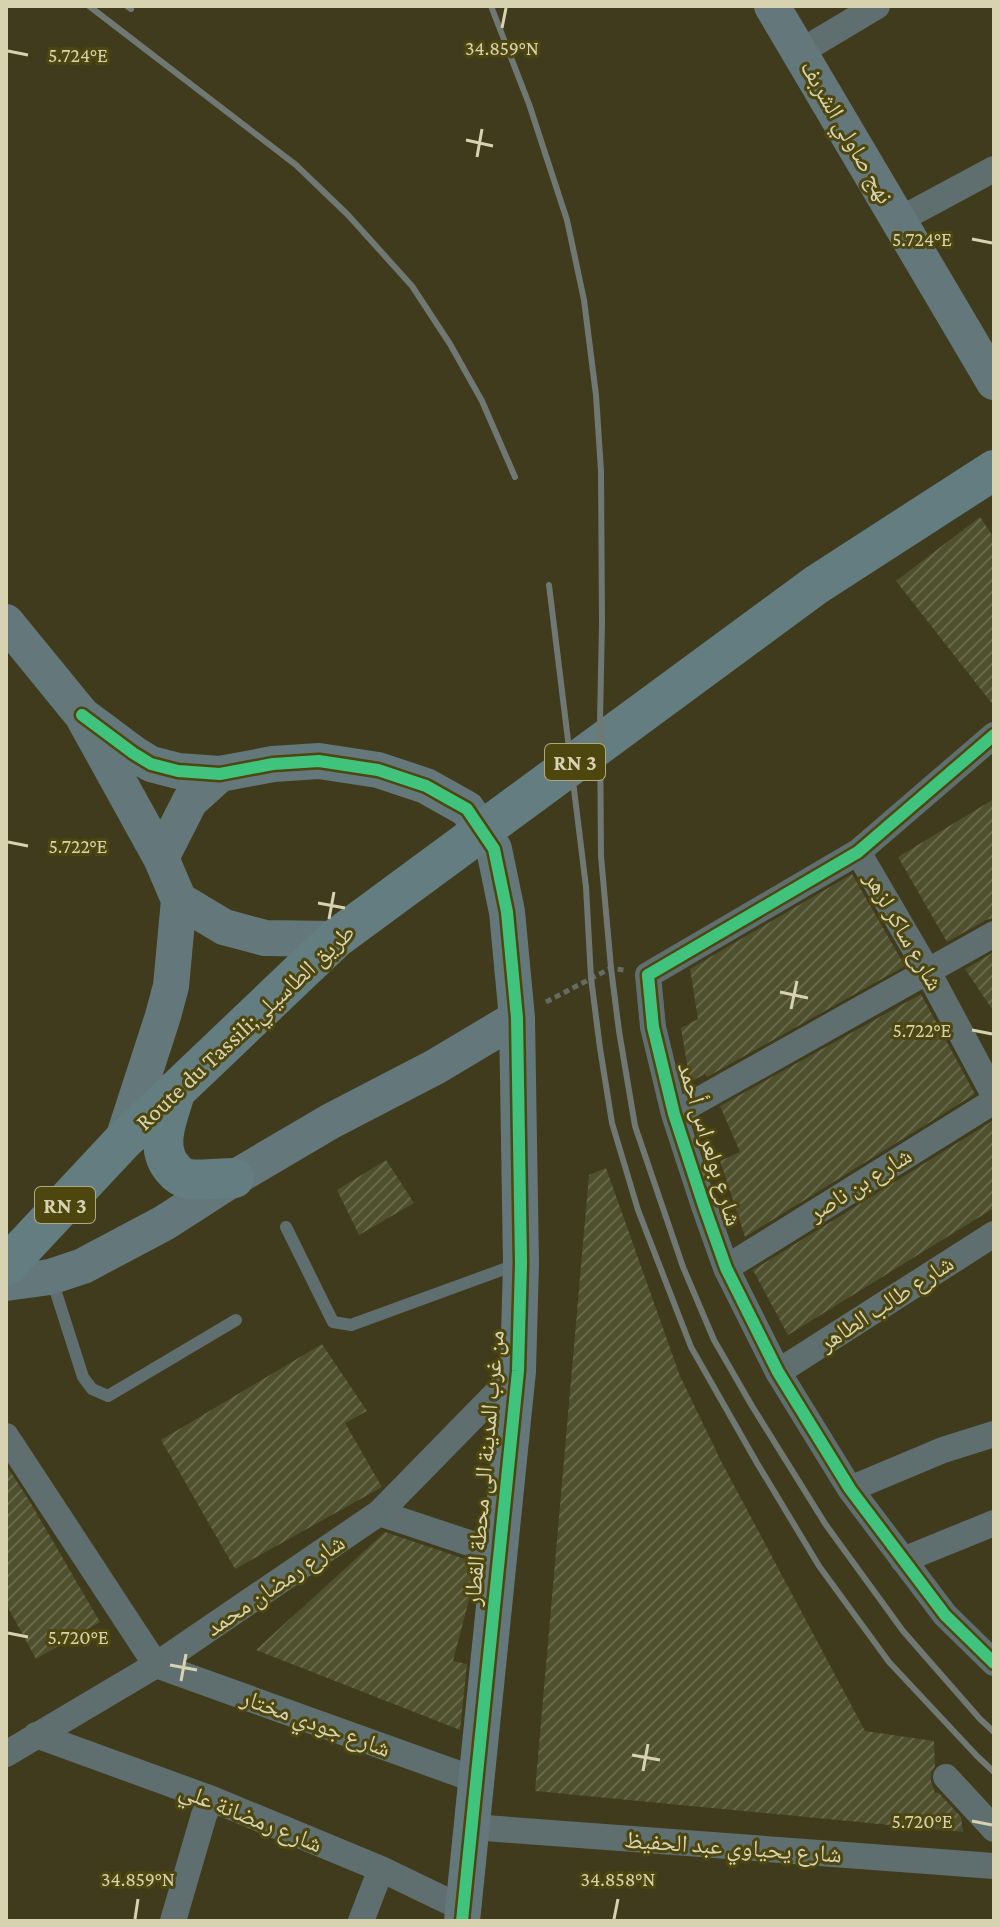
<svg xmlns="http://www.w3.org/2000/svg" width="1000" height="1927" font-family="'Crimson Pro','Noto Naskh Arabic',serif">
	<defs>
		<pattern id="building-hatch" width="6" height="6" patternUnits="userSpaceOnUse" patternTransform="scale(2)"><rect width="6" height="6" fill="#4f502e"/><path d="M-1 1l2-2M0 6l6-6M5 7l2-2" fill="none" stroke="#68684a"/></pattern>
	</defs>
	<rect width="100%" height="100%" fill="#3f3b1c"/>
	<path fill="url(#building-hatch)" d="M980,517L994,538V706L896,581Z
		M994,799V918L986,920L947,942L898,857Z
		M852,874L905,966L707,1077L705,1074L690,1082L681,1028L698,1019L690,969Z
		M994,952V1012L965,969Z
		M921,994L975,1094L745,1237L720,1161L740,1152L720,1106Z
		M994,1120V1208L788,1335L753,1270Z
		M386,1160L414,1203L359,1235L337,1190Z
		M606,1168L680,1376L721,1461L865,1731L934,1741L935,1766L931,1773V1781L935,1793H939L961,1817L963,1832L535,1791L589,1175Z
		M322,1344L367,1411L345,1423L382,1487L235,1569L161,1440Z
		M6,1465L30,1502L100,1622L36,1659L6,1604Z
		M385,1532L477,1563L476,1573L453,1661L467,1664L460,1730L256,1650Z"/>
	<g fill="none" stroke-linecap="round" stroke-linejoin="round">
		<path stroke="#636b64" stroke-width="5" stroke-dasharray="6 4" stroke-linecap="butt" d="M546,1002L611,968L624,970"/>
		<path stroke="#5f6f70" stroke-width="12" d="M286,1227L333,1322L351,1325L518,1264
			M52,1280L83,1377L92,1389L108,1396L236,1320"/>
		<path stroke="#5f6f70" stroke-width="26" d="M800,52L877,6
			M899,220L994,169
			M994,735L858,852L648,975L653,1027L674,1114L704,1206L726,1268L778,1372L850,1489L945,1615L994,1663
			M858,852L927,970L994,1095
			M674,1114L994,934
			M726,1268L994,1101
			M778,1372L994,1234
			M6,1436L156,1665L476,1780
			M850,1489L943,1450L994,1434
			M379,1513L499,1553
			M903,1560L994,1523
			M36,1735L212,1799L381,1869L462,1908
			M6,1754L156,1665L379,1513L518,1371
			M946,1777L994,1829
			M472,1827L994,1866
			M173,1921L204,1815L212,1799
			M361,1921L381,1869"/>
		<path stroke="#64777a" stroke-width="36" d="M772,6L994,382
			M6,622L82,715L161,858L179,900L171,986L163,1016L122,1142
			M82,715L133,753L151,764L178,771L220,774L273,764L319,761L378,770L426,786L467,809L494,849L507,912L517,1018L521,1263L518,1371L462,1921
			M161,858L190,801L220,774
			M179,900L224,927L265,938L335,939
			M6,1283L50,1277L83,1266L164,1223L234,1178L331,1121L435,1067L517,1018"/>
		<path stroke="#647d81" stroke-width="40" d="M176,1090C169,1114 153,1147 173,1169C177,1174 182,1178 189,1179C203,1181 220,1178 234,1178
			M6,1266L122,1142L335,939L816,585L994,470"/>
		<path stroke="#6f7872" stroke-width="6" d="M89,6L296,165L348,215L412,286L450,344L482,401L515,477
			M127,6L131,9
			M491,6L529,104L567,220L584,300L596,395L601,471L602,623L600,721L601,856L611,968L619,1031L635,1126L683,1267L714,1340L752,1406L826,1525L903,1631L980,1719L994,1732
			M549,585L586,887L591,978L600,1048L612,1123L638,1210L691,1347L757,1463L819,1566L889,1662L977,1756L994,1772"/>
		<defs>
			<path id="cycleway" d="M82,715L133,753L151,764L178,771L220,774L273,764L319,761L378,770L426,786L467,809L494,849L507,912L517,1018L521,1263L518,1371L462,1921
				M994,735L858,852L648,975L653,1027L674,1114L704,1206L726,1268L778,1372L850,1489L945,1615L994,1663"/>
		</defs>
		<use href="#cycleway" stroke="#4d460e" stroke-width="17"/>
		<use href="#cycleway" stroke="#40c37c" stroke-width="12"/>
	</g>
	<path fill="none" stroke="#d7d3b1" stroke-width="3" d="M502,28L506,8M8,51L28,55M466,140L493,146M477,157L482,129M972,239L992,243M8,842L28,846M318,903L345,908M329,919L334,892M780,992L808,998M791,1009L797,981M972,1030L992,1034M8,1633L28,1637M170,1665L197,1670M181,1681L186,1654M632,1755L660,1760M643,1771L648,1744M972,1821L992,1825M135,1919L138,1899M614,1919L618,1899"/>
	<g text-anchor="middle" stroke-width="6" stroke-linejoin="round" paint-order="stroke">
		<g fill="#4d460e" stroke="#aea980" stroke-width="2">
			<rect x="545" y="744" width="60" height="36" rx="6"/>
			<rect x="35" y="1187" width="60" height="36" rx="6"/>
		</g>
		<g font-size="22" font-weight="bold" fill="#d7d3b1">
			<text x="575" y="770">RN 3</text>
			<text x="65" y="1213">RN 3</text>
		</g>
		<g font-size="24" fill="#d7d3b1" stroke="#4d460e">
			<text transform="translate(847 132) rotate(60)" y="8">نهج صاولي الشربف</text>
			<text transform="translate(904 931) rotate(60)" y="8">شارع ساكر لزهر</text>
			<text transform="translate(245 1027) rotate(-43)" y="8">Route du Tassili;طريق الطاسيلي</text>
			<text transform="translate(710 1144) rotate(73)" y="8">شارع بولعراس أحمد</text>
			<text transform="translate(860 1184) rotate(-32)" y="8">شارع بن ناصر</text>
			<text transform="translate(886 1303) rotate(-33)" y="8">شارع طالب الطاهر</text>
			<text transform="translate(484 1468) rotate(-85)" y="8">من غرب المدينة الى محطة القطار</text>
			<text transform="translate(275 1585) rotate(-34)" y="8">شارع رمضان محمد</text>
			<text transform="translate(316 1723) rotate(20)" y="8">شارع جودي مختار</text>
			<text transform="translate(251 1817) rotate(22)" y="8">شارع رمضانة علي</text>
			<text transform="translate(733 1847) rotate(4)" y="8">شارع يحياوي عبد الحفيظ</text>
		</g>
	</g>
	<g font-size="20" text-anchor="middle" fill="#d7d3b1" stroke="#4d460e" stroke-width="6" stroke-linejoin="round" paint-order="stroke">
		<text x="502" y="55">34.859°N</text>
		<text x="78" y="62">5.724°E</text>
		<text x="922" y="246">5.724°E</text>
		<text x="78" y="853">5.722°E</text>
		<text x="922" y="1037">5.722°E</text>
		<text x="78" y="1644">5.720°E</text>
		<text x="922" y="1828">5.720°E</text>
		<text x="138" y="1886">34.859°N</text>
		<text x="618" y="1886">34.858°N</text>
	</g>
	<rect width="1000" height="1927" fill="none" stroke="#d7d3b1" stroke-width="16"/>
</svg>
